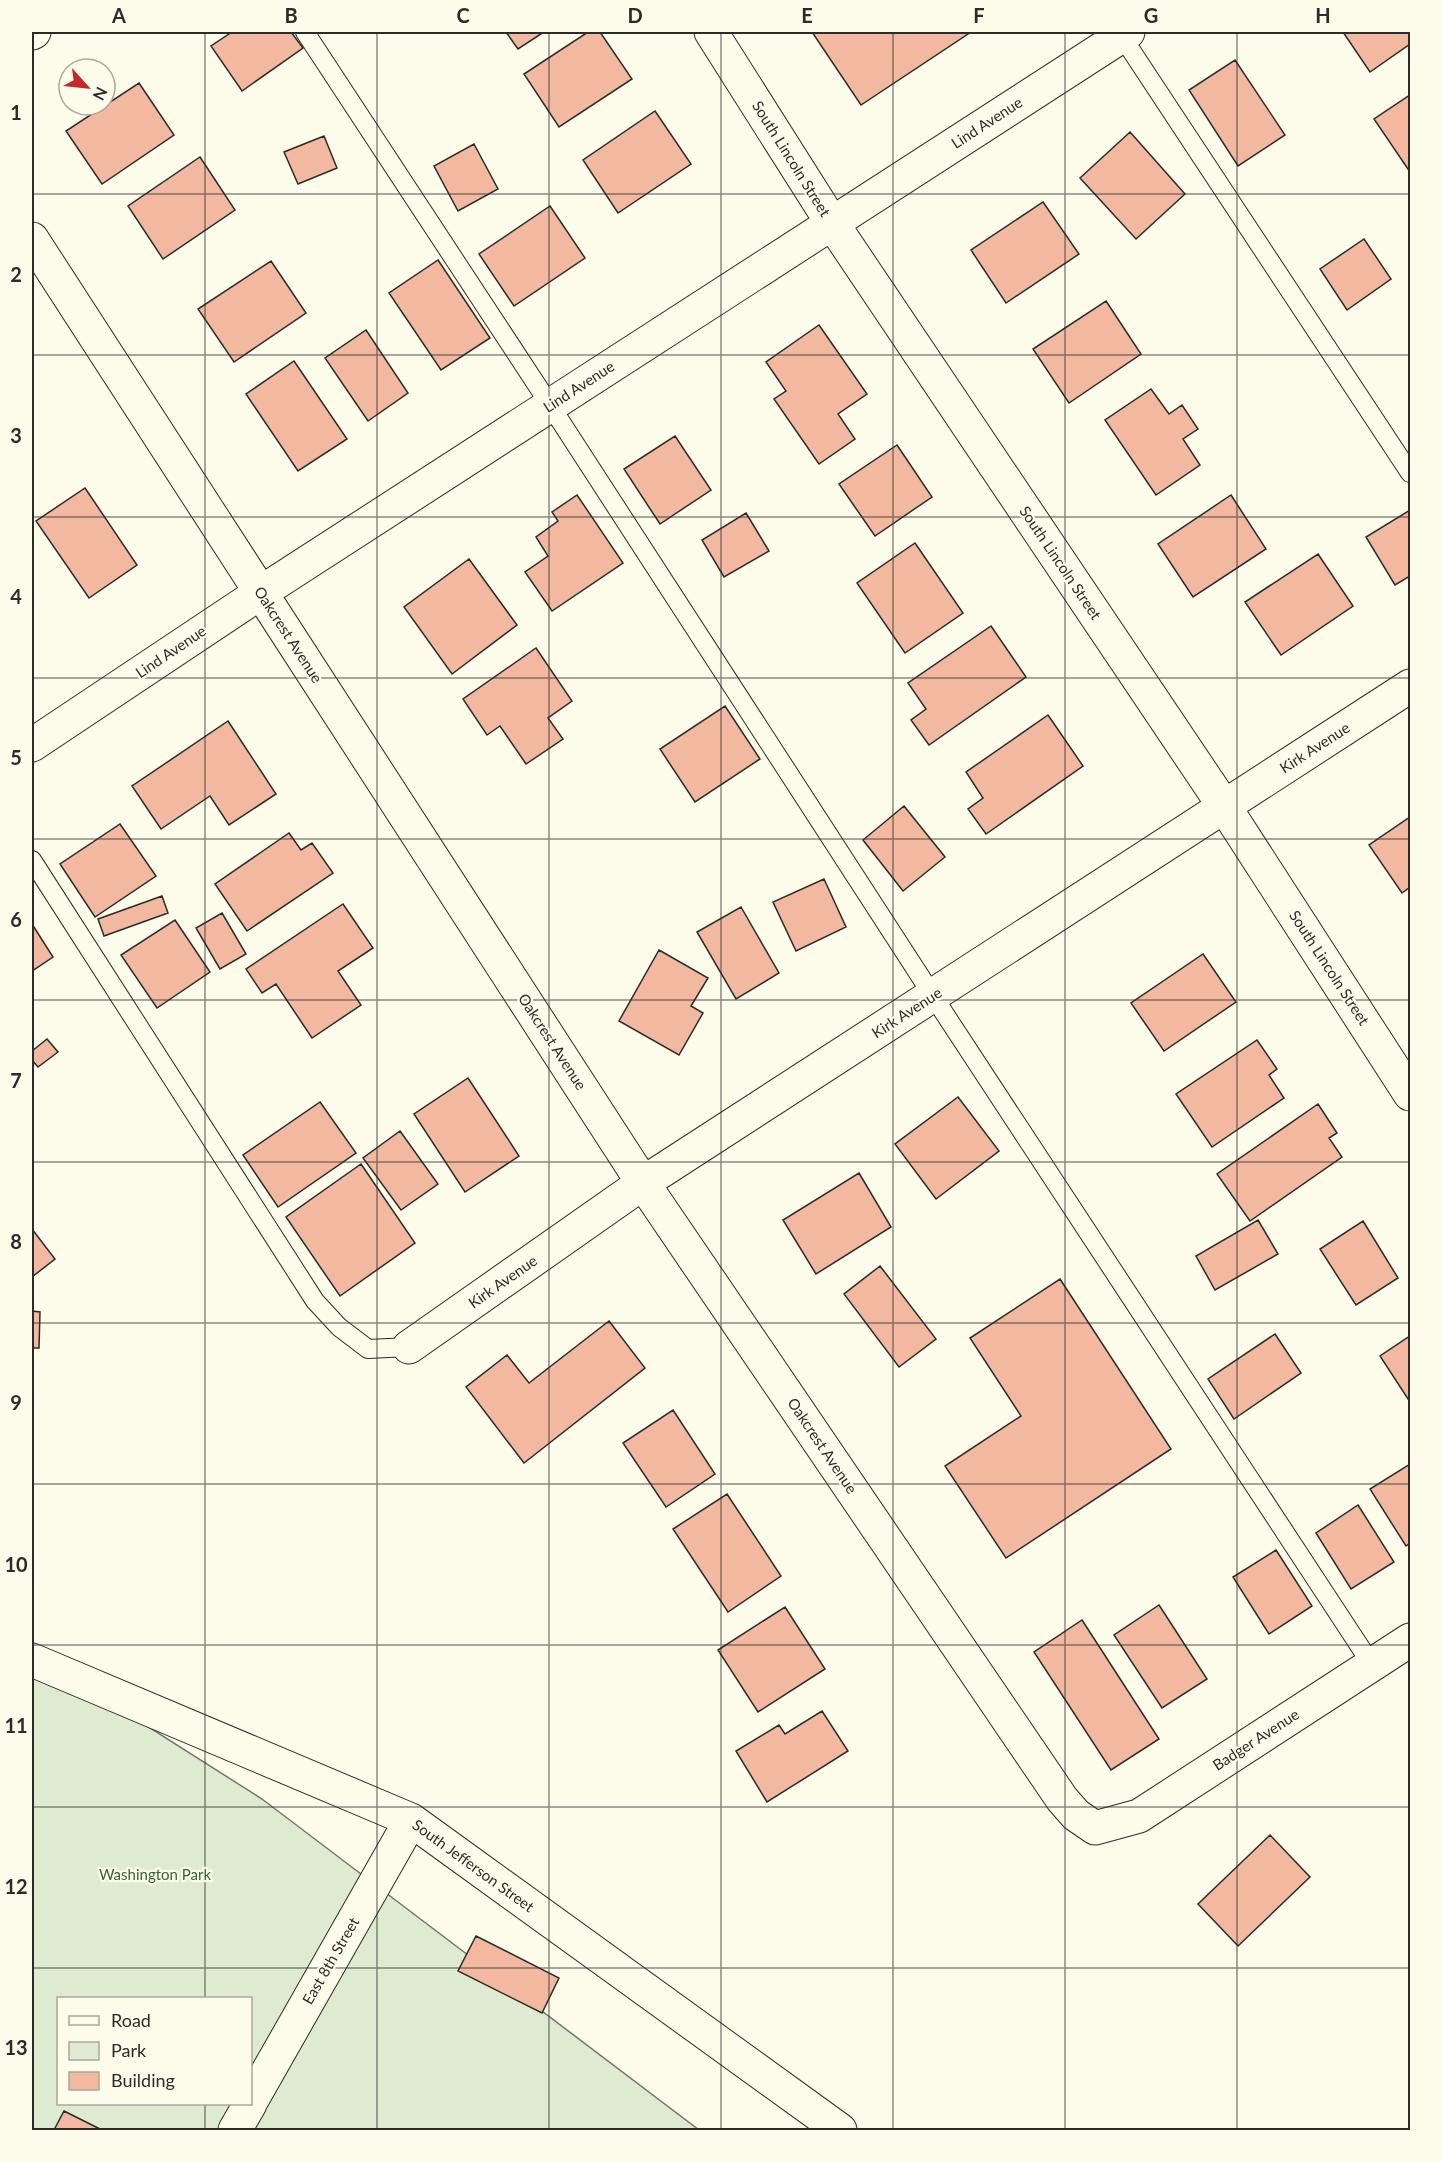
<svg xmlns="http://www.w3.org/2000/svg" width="1442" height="2162" font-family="Lato,sans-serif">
	<rect width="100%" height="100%" fill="#fdfbea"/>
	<path fill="#deebd1" stroke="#74746e" stroke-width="1.5" fill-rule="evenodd" d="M32,1653L262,1799L699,2130H32ZM58,1998H250V2104H58Z"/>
	<path fill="#f2b8a0" stroke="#2b2b2b" stroke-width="1.5" d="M232,32H291L303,48L242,91L211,46Z
		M506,32H544L518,49Z
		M588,32H600L632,79L559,127L524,74Z
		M812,32H971L861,105Z
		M1343,32H1410V44L1370,72Z
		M1235,60L1285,135L1238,166L1189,90Z
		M139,83L174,135L102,184L66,131Z
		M1410,95V172L1374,119Z
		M655,111L691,164L618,213L583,160Z
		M1130,132L1185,194L1136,239L1080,178Z
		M324,136L337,168L298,184L284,152Z
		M474,144L498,189L458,211L434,166Z
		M200,157L235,210L163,259L128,206Z
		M1043,202L1079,254L1006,303L971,250Z
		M550,206L585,258L514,306L479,254Z
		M1364,239L1391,279L1347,310L1320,269Z
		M438,260L490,338L441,370L389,293Z
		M271,261L306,313L234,362L198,309Z
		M1106,301L1141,354L1069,403L1033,349Z
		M819,325L867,394L838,414L855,439L819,464L774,399L786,391L766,362Z
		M366,330L408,393L368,421L325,358Z
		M294,361L347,439L298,471L246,394Z
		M1151,389L1169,414L1182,405L1198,429L1183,439L1200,465L1156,495L1105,420Z
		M675,436L711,490L660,524L624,469Z
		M897,445L932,497L875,536L839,484Z
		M85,488L137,565L89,598L36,521Z
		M577,495L623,563L552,611L525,572L548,556L536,537L558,521L552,512Z
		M1231,495L1266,549L1193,597L1158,544Z
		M1410,510V576L1395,585L1366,537Z
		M746,513L769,551L724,577L702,540Z
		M915,543L963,613L905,653L857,583Z
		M1318,554L1353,606L1281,655L1245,602Z
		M469,559L517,625L452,674L404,607Z
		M991,626L1026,677L929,745L911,720L926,709L908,683Z
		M536,648L572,701L548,718L563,739L526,764L500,726L487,735L463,699Z
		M725,706L760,759L695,802L660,749Z
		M1048,715L1083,766L986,834L968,809L983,798L966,772Z
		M228,721L276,794L229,825L210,796L161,829L132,786Z
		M904,806L945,857L903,891L863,840Z
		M1410,817V887L1402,893L1369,845Z
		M120,824L156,876L95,917L60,864Z
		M289,833L301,850L312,843L333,873L247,931L215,884Z
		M824,879L846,927L796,951L773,902Z
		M162,896L168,913L104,936L98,919Z
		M343,904L373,948L338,971L361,1005L312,1038L276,984L262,993L246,969Z
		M741,907L779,973L736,999L697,932Z
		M222,913L246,954L220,969L196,928Z
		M175,920L210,972L157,1008L121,955Z
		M32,924L53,957L32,971Z
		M659,950L708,978L691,1006L703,1013L679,1055L619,1021Z
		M1203,954L1236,1002L1164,1051L1131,1003Z
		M47,1039L58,1052L38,1067L32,1060V1051Z
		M1257,1040L1277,1069L1269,1075L1284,1098L1212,1147L1176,1094Z
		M468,1078L519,1156L465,1192L414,1114Z
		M958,1097L999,1151L936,1199L895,1144Z
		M320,1102L356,1153L278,1207L243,1155Z
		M1318,1104L1337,1133L1329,1138L1342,1157L1250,1221L1217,1174Z
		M400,1131L438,1184L401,1210L363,1158Z
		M361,1164L415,1243L340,1296L286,1217Z
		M859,1173L891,1227L816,1274L783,1220Z
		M1258,1220L1278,1254L1215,1290L1196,1256Z
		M1363,1221L1398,1278L1356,1305L1320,1249Z
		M32,1229L55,1259L32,1277Z
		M880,1266L936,1339L899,1367L844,1294Z
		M1060,1279L1171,1449L1006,1558L945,1466L1021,1416L970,1338Z
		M32,1311L40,1312L39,1348H32Z
		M609,1321L645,1368L524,1463L466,1387L507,1355L529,1383Z
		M1275,1334L1301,1373L1234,1419L1208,1379Z
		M1410,1336V1402L1380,1356Z
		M673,1410L715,1474L666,1507L623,1443Z
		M1410,1464V1543L1406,1546L1370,1489Z
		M727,1494L781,1576L728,1612L673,1529Z
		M1358,1505L1394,1562L1351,1589L1316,1533Z
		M1276,1550L1312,1606L1269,1634L1233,1577Z
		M1159,1605L1207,1679L1162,1708L1114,1635Z
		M785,1607L825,1669L758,1712L718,1650Z
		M1082,1620L1159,1739L1111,1770L1034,1652Z
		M822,1711L848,1751L767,1802L736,1751L779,1725L785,1734Z
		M1270,1835L1310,1877L1238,1946L1198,1904Z
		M476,1936L559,1978L542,2013L458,1971Z
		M64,2111L102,2130H54Z"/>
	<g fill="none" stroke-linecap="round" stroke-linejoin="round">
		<defs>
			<path id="lane" d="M305,32L550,405L933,996L1372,1665
				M1119,32L1410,473
				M32,860L315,1301L339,1327L368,1349L409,1347"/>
			<path id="street" d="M711,32L832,223L1224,806L1410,1094
				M32,33L34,32
				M32,239L643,1183L1062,1799L1076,1815L1095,1828L1139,1816L1410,1640
				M32,745L260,593L1128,32
				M409,1347L643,1183L1410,686
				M32,1660L411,1820L840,2130
				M250,2103L411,1820
				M235,2130L250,2104"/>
		</defs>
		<use href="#lane" stroke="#2b2b2b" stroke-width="20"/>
		<use href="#street" stroke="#2b2b2b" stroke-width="35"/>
		<use href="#lane" stroke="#fdfbea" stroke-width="18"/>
		<use href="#street" stroke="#fdfbea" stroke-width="33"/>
	</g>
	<path fill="none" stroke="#2b2b2b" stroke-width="1.5" stroke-opacity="0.55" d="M205,32V1998M377,32V2130M549,32V2130M721,32V2130M893,32V2130M1065,32V2130M1237,32V2130M32,194H1410M32,355H1410M32,517H1410M32,678H1410M32,839H1410M32,1000H1410M32,1162H1410M32,1323H1410M32,1484H1410M32,1645H1410M32,1807H1410M32,1968H1410M205,2104V2130"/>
	<g text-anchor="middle" stroke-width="4.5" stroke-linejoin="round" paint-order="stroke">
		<g font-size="15" fill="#2b2b2b" stroke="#fdfbea">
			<text transform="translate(987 123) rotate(-33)" y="5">Lind Avenue</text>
			<text transform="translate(791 159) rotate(58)" y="5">South Lincoln Street</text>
			<text transform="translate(579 387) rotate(-33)" y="5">Lind Avenue</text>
			<text transform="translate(1060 563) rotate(56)" y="5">South Lincoln Street</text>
			<text transform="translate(288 635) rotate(57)" y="5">Oakcrest Avenue</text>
			<text transform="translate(171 652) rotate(-34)" y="5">Lind Avenue</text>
			<text transform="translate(1315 748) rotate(-33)" y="5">Kirk Avenue</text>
			<text transform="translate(1329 968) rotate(57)" y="5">South Lincoln Street</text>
			<text transform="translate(907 1013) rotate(-33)" y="5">Kirk Avenue</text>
			<text transform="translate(552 1042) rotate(57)" y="5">Oakcrest Avenue</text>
			<text transform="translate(503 1282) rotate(-35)" y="5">Kirk Avenue</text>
			<text transform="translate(822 1446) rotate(56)" y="5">Oakcrest Avenue</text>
			<text transform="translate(1256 1740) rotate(-33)" y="5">Badger Avenue</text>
			<text transform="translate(473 1866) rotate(36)" y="5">South Jefferson Street</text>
			<text transform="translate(331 1961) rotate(-60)" y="5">East 8th Street</text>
		</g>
		<g font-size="15" fill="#34623c" stroke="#fdfbea">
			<text x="155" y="1880">Washington Park</text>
		</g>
	</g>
	<rect width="1442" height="2162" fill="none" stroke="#fdfbea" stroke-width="66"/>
	<rect x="57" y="1997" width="195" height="108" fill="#fdfbea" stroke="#a9a89e" stroke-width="1.5"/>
	<rect x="69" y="2016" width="30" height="9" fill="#fdfbea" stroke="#a9a89e" stroke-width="1.5"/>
	<text x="111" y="2027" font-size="18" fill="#2b2b2b">Road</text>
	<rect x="69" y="2042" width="30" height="18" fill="#deebd1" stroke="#a9a89e" stroke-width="1.5"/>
	<text x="111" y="2057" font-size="18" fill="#2b2b2b">Park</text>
	<rect x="69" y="2072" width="30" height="18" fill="#f2b8a0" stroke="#a9a89e" stroke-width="1.5"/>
	<text x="111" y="2087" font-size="18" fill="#2b2b2b">Building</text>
	<g transform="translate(87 87) rotate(117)"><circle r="28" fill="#fdfbea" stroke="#a9a89e" stroke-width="1.5"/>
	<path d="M0-4.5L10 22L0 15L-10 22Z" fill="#c62828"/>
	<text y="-9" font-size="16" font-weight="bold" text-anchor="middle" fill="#2b2b2b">N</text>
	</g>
	<rect x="33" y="33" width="1376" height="2096" fill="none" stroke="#2b2b2b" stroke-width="2"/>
	<g font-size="20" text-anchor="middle" font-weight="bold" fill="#2b2b2b">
		<text x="119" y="23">A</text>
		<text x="291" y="23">B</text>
		<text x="463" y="23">C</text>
		<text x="635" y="23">D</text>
		<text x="807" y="23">E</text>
		<text x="979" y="23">F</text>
		<text x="1151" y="23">G</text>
		<text x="1323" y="23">H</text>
		<text x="16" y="120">1</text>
		<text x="16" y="282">2</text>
		<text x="16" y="443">3</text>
		<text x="16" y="604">4</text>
		<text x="16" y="765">5</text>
		<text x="16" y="927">6</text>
		<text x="16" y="1088">7</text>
		<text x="16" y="1249">8</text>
		<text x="16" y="1410">9</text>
		<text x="16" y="1572">10</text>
		<text x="16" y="1733">11</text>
		<text x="16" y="1894">12</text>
		<text x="16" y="2055">13</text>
	</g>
</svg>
